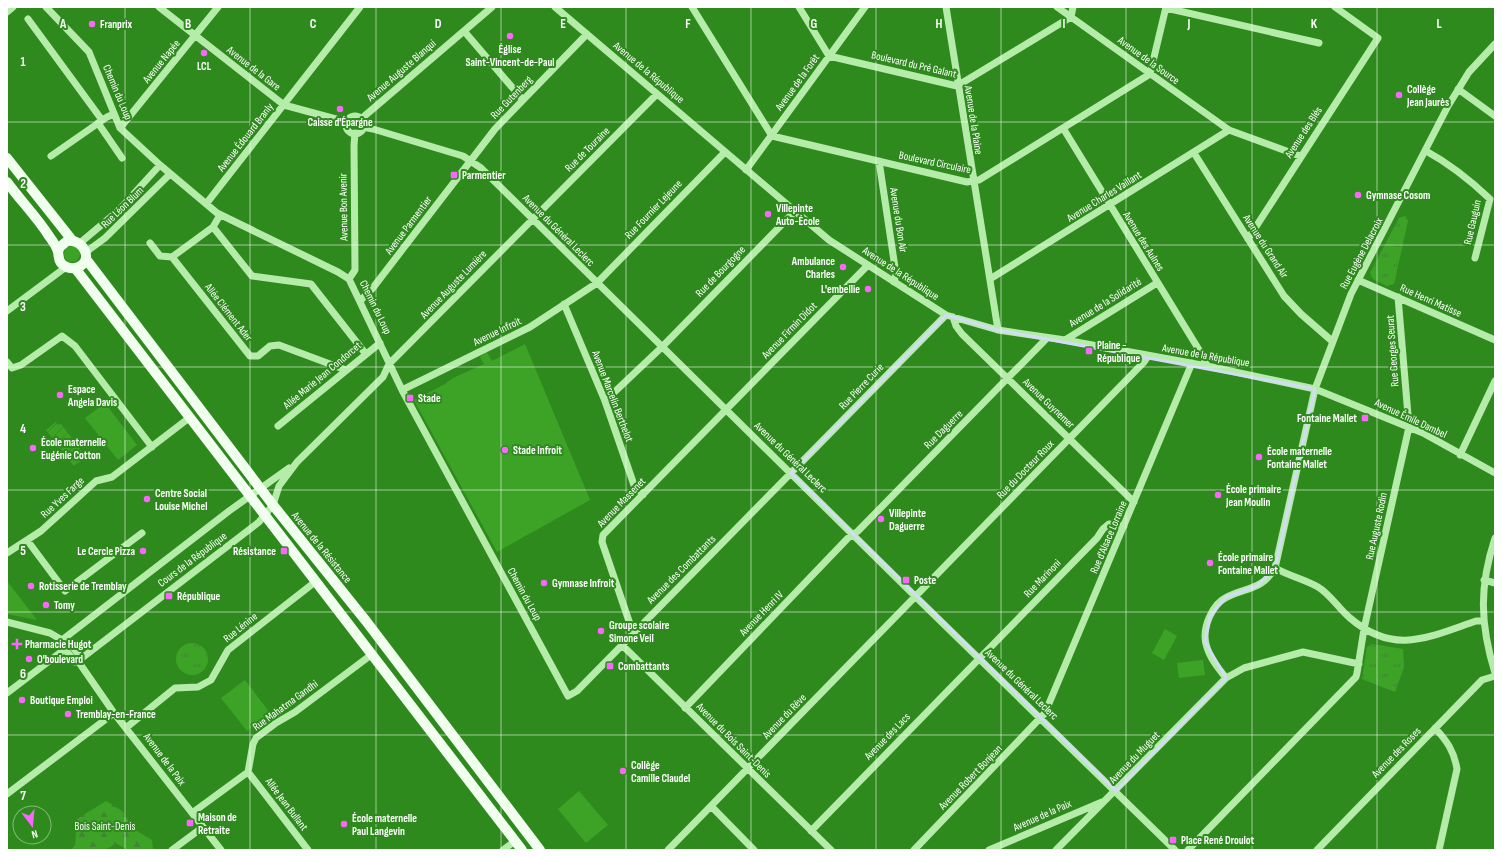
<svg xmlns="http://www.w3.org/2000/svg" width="1502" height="857" font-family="'Sofia Sans Condensed',sans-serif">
	<defs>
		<pattern id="forest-firs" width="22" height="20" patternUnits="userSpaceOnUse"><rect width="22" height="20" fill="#3da327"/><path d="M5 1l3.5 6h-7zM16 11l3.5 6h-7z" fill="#428534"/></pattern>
		<pattern id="park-tufts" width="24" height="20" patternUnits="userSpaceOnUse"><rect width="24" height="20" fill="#3da327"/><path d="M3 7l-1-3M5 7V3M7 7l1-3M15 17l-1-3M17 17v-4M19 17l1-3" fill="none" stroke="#428534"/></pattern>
		<pattern id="garden-furrows" width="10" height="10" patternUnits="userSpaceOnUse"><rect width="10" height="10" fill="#3da327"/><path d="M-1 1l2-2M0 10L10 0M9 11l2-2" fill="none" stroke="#428534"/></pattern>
	</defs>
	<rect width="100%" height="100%" fill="#2f8a1e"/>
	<path fill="#3da327" d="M64 254a8 8 0 1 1 16 0a8 8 0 1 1-16 0Z
		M525,344L590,500L497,552L414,400L445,384L453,378L484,364L480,357L487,352L492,361Z
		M105,403L137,445L118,460L85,418Z
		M7,581L37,620L7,614Z
		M1165,629L1177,636L1164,660L1152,653Z
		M1203,660L1205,675L1179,678L1177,663Z
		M245,680L270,713L247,731L221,698Z
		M579,791L608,825L586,843L558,809Z"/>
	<path fill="url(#forest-firs)" d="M106,801L122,811L135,830L152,840L153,850H128L117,844L104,850H71L75,845L77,819Z"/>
	<path fill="url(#park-tufts)" d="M1405,216L1408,221L1394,284L1387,286L1373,279L1370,273L1399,218Z
		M176 659a16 16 0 1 1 32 0a16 16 0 1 1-32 0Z
		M1372,644L1403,649L1404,667L1395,692L1362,679L1367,647Z"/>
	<path fill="url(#garden-furrows)" d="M56,422L58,425L61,424L86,457L74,466L46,430Z"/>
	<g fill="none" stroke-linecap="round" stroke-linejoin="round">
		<path stroke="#b5eca9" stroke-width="7" d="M46,7L89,52L120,128L160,165L217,213L338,272L349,279L402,390L568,696L577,691L946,315
			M159,7L284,105L347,122
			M555,7L829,240L946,315L998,330L1065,340L1207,366L1315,389L1423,433L1495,473
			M692,7L772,136L967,182L979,180L1150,74L1166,7
			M799,7L829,56L957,86L1071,17L1073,7
			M946,7L998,330
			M1057,7L1229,130L1300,156
			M1166,8L1319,43
			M7,12L13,7
			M28,19L102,120
			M464,31L523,100
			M1458,89L1495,116
			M346 125a9 9 0 1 1 18 0a9 9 0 1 1-18 0Z
			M361,119L492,7
			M98,123L122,158
			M363,127L373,129L463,156L481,168L920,601L1175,850
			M120,128L218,7
			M1063,128L1204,358L1207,366
			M1426,151C1450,164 1470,180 1490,199L1475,258
			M1194,153L1284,296L1301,314L1332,341
			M51,156L107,117L114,114
			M879,161L896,274L894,282
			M746,170L865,7
			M206,204L360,7
			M213,227L252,276L311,284L365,353
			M1248,239L1378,38L1335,7
			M80,243L118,211L160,165
			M150,243L160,256L172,257L250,356H258L270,346L279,345L346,370
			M86,252L105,238L170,174
			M172,257L213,227L220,215
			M349,279L355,270L354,145L355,133
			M990,279L1229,130
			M1358,280L1495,340
			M360,301L372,289L495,129L587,34
			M564,304L605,401L634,485L643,495
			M7,311L66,267
			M953,317L956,326L962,334L1134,502
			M1065,340L1157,283
			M7,362L12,368L21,365L62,336L75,346L152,447
			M402,390L530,327L597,283L725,152
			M605,401L662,347L795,211
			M278,426L380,343
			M1460,455L1495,381
			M1495,538C1479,587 1480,624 1495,673
			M27,540L65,591L142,533
			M7,553L41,531L96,481L112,477L189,418
			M1275,568C1289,576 1304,579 1318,587C1330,594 1339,609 1350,618C1394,656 1429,637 1476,621H1484
			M1484,580L1495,583
			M7,622L50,633L62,640
			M635,631L631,627L602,542L603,535L868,265
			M66,638L81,658
			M622,645L831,850
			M78,661L259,522L273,505L279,486L297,462L383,377L389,364L657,94
			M78,661L75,662L60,643L62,640L229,511L289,468
			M78,661L114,713L221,850
			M1226,678C1218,668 1209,657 1206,644C1202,628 1212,604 1227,597C1247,587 1262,590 1275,568L1315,389L1351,294L1448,106L1469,72L1495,44
			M7,693L65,649
			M685,708L848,538L858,531L1047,338
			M127,727L175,688L198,687L211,680L228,650L315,582
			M1435,728C1447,741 1454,751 1457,769L1439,850
			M248,772L308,850
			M7,794L114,713
			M711,806L754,850
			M192,813L248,772L253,744L256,738L276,723L295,712L371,655
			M811,831L1097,538L1103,529L1109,524L1124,526
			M172,850L203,827
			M503,850L515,841
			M668,850L1144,362L1148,356
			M914,850L1045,713L1192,363
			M989,850L1102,802
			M1056,850L1226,678L1244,668L1303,652L1359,664
			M1188,850L1356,677L1357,673L1364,629L1409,427L1398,297
			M1317,850L1482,680L1495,676"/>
		<path stroke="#f0ffee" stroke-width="10" d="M7,158L72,240
			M7,182C20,200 37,217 49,236C52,240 57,247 58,252C59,256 58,259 61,263C65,267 70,269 75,268C95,264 85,238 67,241L60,247L58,251
			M86,259L273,505L366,621L540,850
			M75,268L522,850"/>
	</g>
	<path fill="none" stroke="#d2dcf7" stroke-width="3" stroke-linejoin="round" d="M946,315L998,330L1315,389L1275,568L1257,586L1226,597L1210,616L1205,642L1226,678L1116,791L791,473Z"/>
	<path fill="none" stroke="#fff" stroke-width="1" stroke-opacity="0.55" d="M125,7V850M250,7V850M376,7V850M501,7V850M626,7V850M751,7V850M876,7V850M1001,7V850M1126,7V850M1252,7V850M1377,7V850M7,122H1495M7,245H1495M7,367H1495M7,490H1495M7,612H1495M7,735H1495"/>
	<g fill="#f968fb" stroke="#2f8a1e" stroke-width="1.5">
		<circle cx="92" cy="24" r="4"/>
		<circle cx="510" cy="36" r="4"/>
		<circle cx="204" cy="53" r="4"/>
		<circle cx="1399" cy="95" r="4"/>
		<circle cx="340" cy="109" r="4"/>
		<rect x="450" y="171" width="8" height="8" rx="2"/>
		<circle cx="1358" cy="195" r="4"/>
		<circle cx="768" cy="214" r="4"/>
		<circle cx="843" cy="267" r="4"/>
		<circle cx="868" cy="289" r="4"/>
		<rect x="1085" y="347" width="8" height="8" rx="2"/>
		<circle cx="60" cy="395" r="4"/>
		<rect x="406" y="394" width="8" height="8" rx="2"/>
		<rect x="1361" y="414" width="8" height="8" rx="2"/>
		<circle cx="33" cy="448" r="4"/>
		<circle cx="505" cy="450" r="4"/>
		<circle cx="1259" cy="457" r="4"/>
		<circle cx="1218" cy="495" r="4"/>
		<circle cx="147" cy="499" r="4"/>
		<circle cx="881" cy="519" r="4"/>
		<circle cx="143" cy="551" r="4"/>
		<rect x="280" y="547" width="8" height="8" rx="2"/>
		<circle cx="1210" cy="563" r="4"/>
		<rect x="902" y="576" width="8" height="8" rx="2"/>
		<circle cx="544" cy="583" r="4"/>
		<circle cx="31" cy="586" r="4"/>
		<rect x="165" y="592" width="8" height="8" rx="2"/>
		<circle cx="46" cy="605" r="4"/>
		<circle cx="601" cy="631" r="4"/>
		<path d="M15 638h4v4h4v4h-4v4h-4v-4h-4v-4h4z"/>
		<circle cx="29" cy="659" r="4"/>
		<rect x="606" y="662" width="8" height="8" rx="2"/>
		<circle cx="22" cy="700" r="4"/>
		<circle cx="68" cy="714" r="4"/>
		<circle cx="623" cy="771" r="4"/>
		<rect x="186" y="819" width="8" height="8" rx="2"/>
		<circle cx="344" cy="824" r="4"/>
		<rect x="1169" y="836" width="8" height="8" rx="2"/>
	</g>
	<g text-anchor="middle" stroke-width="4" stroke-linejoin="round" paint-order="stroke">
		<g font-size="11" font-weight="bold" fill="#fff" stroke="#2f8a1e" text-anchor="start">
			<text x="100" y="28">Franprix</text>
			<text x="510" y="53" text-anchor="middle">Église<tspan x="510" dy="13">Saint-Vincent-de-Paul</tspan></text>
			<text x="204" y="70" text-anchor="middle">LCL</text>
			<text x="1407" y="93">Collège<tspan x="1407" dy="13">Jean Jaurès</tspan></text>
			<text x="340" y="126" text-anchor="middle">Caisse d'Épargne</text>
			<text x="462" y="179">Parmentier</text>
			<text x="1366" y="199">Gymnase Cosom</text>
			<text x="776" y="212">Villepinte<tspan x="776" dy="13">Auto-École</tspan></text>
			<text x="835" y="265" text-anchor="end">Ambulance<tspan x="835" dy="13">Charles</tspan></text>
			<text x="860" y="293" text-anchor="end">L'embellie</text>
			<text x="1097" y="349">Plaine -<tspan x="1097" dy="13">République</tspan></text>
			<text x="68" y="393">Espace<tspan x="68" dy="13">Angela Davis</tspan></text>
			<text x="418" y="402">Stade</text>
			<text x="1357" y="422" text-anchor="end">Fontaine Mallet</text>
			<text x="41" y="446">École maternelle<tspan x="41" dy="13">Eugénie Cotton</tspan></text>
			<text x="513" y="454">Stade Infroit</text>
			<text x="1267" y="455">École maternelle<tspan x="1267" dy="13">Fontaine Mallet</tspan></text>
			<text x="1226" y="493">École primaire<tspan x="1226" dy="13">Jean Moulin</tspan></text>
			<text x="155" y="497">Centre Social<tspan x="155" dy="13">Louise Michel</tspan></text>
			<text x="889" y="517">Villepinte<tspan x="889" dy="13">Daguerre</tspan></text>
			<text x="135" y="555" text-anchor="end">Le Cercle Pizza</text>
			<text x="276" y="555" text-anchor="end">Résistance</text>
			<text x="1218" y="561">École primaire<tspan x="1218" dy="13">Fontaine Mallet</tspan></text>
			<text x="914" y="584">Poste</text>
			<text x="552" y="587">Gymnase Infroit</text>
			<text x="39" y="590">Rotisserie de Tremblay</text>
			<text x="177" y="600">République</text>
			<text x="54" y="609">Tomy</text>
			<text x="609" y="629">Groupe scolaire<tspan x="609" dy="13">Simone Veil</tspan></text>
			<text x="25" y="648">Pharmacie Hugot</text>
			<text x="37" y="663">O'boulevard</text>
			<text x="618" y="670">Combattants</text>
			<text x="30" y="704">Boutique Emploi</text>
			<text x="76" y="718">Tremblay-en-France</text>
			<text x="631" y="769">Collège<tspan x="631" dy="13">Camille Claudel</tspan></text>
			<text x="198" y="821">Maison de<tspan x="198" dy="13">Retraite</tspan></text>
			<text x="352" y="822">École maternelle<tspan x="352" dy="13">Paul Langevin</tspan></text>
			<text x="1181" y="844">Place René Droulot</text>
		</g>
		<g font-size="11" fill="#fff" stroke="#2f8a1e">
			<text transform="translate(1149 60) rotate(36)" y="4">Avenue de la Source</text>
			<text transform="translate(161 61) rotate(-51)" y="4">Avenue Napée</text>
			<text transform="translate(914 64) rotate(13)" y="4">Boulevard du Pré Galant</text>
			<text transform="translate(254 68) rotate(38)" y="4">Avenue de la Gare</text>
			<text transform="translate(401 70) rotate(-41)" y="4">Avenue Auguste Blanqui</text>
			<text transform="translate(649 72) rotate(40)" y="4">Avenue de la République</text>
			<text transform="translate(797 82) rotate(-54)" y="4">Avenue de la Forêt</text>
			<text transform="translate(118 92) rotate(67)" y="4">Chemin du Loup</text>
			<text transform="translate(511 97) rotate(-46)" y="4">Rue Gutenberg</text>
			<text transform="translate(974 120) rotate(81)" y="4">Avenue de la Plaine</text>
			<text transform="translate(1303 132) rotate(-57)" y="4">Avenue des Blés</text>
			<text transform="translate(245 137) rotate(-52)" y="4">Avenue Édouard Branly</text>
			<text transform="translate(587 149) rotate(-45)" y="4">Rue de Touraine</text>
			<text transform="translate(935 162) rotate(12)" y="4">Boulevard Circulaire</text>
			<text transform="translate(1104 196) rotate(-32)" y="4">Avenue Charles Vaillant</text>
			<text transform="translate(122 207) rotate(-44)" y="4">Rue Léon Blum</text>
			<text transform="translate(343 207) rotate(-91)" y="4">Avenue Bon Avenir</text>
			<text transform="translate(653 209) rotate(-46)" y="4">Rue Fournier Lejeune</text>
			<text transform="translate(899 220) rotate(81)" y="4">Avenue du Bon Air</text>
			<text transform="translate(1472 222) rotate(-77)" y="4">Rue Gauguin</text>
			<text transform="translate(408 225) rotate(-53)" y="4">Avenue Parmentier</text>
			<text transform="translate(559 230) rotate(45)" y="4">Avenue du Général Leclerc</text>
			<text transform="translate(1144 241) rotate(58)" y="4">Avenue des Aulnes</text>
			<text transform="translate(1266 246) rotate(57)" y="4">Avenue du Grand Air</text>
			<text transform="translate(1361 253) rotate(-62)" y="4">Rue Eugène Delacroix</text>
			<text transform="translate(720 271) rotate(-46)" y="4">Rue de Bourgogne</text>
			<text transform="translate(901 273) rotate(33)" y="4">Avenue de la République</text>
			<text transform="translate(453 284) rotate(-46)" y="4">Avenue Auguste Lumière</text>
			<text transform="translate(1431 300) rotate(24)" y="4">Rue Henri Matisse</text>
			<text transform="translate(1105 302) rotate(-32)" y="4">Avenue de la Solidarité</text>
			<text transform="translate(376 307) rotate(64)" y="4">Chemin du Loup</text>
			<text transform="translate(229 312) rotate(52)" y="4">Allée Clément Ader</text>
			<text transform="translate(789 330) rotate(-46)" y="4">Avenue Firmin Didot</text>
			<text transform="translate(497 331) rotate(-26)" y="4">Avenue Infroit</text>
			<text transform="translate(1392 351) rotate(-94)" y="4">Rue Georges Seurat</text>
			<text transform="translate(1206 355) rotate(10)" y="4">Avenue de la République</text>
			<text transform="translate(322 375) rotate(-40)" y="4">Allée Marie Jean Condorcet</text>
			<text transform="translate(861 386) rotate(-46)" y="4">Rue Pierre Curie</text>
			<text transform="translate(613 396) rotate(69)" y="4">Avenue Marcelin Berthelot</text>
			<text transform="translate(1049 403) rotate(44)" y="4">Avenue Guynemer</text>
			<text transform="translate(1411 418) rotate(25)" y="4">Avenue Émile Dambel</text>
			<text transform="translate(943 429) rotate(-45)" y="4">Rue Daguerre</text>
			<text transform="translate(791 457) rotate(44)" y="4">Avenue du Général Leclerc</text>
			<text transform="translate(1025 469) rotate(-46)" y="4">Rue du Docteur Roux</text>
			<text transform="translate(62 497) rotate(-43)" y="4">Rue Yves Farge</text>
			<text transform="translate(621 502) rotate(-46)" y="4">Avenue Massenet</text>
			<text transform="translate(1376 526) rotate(-78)" y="4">Rue Auguste Rodin</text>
			<text transform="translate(1108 537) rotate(-67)" y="4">Rue d'Alsace Lorraine</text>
			<text transform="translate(322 547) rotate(51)" y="4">Avenue de la Résistance</text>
			<text transform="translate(192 559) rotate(-37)" y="4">Cours de la République</text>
			<text transform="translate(681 569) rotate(-45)" y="4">Avenue des Combattants</text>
			<text transform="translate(1042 578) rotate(-46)" y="4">Rue Marinoni</text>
			<text transform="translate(525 594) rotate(61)" y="4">Chemin du Loup</text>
			<text transform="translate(761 613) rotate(-46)" y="4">Avenue Henri IV</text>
			<text transform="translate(240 627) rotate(-39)" y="4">Rue Lénine</text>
			<text transform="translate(1022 684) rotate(44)" y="4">Avenue du Général Leclerc</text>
			<text transform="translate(285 705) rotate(-36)" y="4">Rue Mahatma Gandhi</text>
			<text transform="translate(784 716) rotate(-46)" y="4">Avenue du Rêve</text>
			<text transform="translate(887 736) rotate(-46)" y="4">Avenue des Lacs</text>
			<text transform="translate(734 740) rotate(45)" y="4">Avenue du Bois Saint-Denis</text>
			<text transform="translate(1396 752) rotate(-46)" y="4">Avenue des Roses</text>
			<text transform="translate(1134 757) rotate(-46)" y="4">Avenue du Muguet</text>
			<text transform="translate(165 759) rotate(53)" y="4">Avenue de la Paix</text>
			<text transform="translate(970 777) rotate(-46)" y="4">Avenue Robert Bonjean</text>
			<text transform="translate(287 804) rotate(53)" y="4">Allée Jean Bullant</text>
			<text transform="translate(1042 815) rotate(-24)" y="4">Avenue de la Paix</text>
		</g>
		<g font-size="11" fill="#fff" stroke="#2f8a1e">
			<text x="105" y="830">Bois Saint-Denis</text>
		</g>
	</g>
	<g font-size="13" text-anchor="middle" font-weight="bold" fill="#fff" stroke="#2f8a1e" stroke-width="4" stroke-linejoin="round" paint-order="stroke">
		<text x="63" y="28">A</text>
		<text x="188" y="28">B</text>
		<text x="313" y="28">C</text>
		<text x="438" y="28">D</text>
		<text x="563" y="28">E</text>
		<text x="688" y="28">F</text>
		<text x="814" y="28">G</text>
		<text x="939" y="28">H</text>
		<text x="1064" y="28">I</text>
		<text x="1189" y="28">J</text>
		<text x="1314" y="28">K</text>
		<text x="1439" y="28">L</text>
		<text x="23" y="66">1</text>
		<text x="23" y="188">2</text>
		<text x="23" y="311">3</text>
		<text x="23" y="433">4</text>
		<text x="23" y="555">5</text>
		<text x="23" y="678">6</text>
		<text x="23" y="800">7</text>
	</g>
	<rect width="1502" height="857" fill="none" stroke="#ffffff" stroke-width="16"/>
	<g transform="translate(32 825) rotate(164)"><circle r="19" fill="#2f8a1e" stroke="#82b978"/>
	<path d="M0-3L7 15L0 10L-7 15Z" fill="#f968fb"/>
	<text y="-6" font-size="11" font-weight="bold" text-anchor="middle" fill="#ffffff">N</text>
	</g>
</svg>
